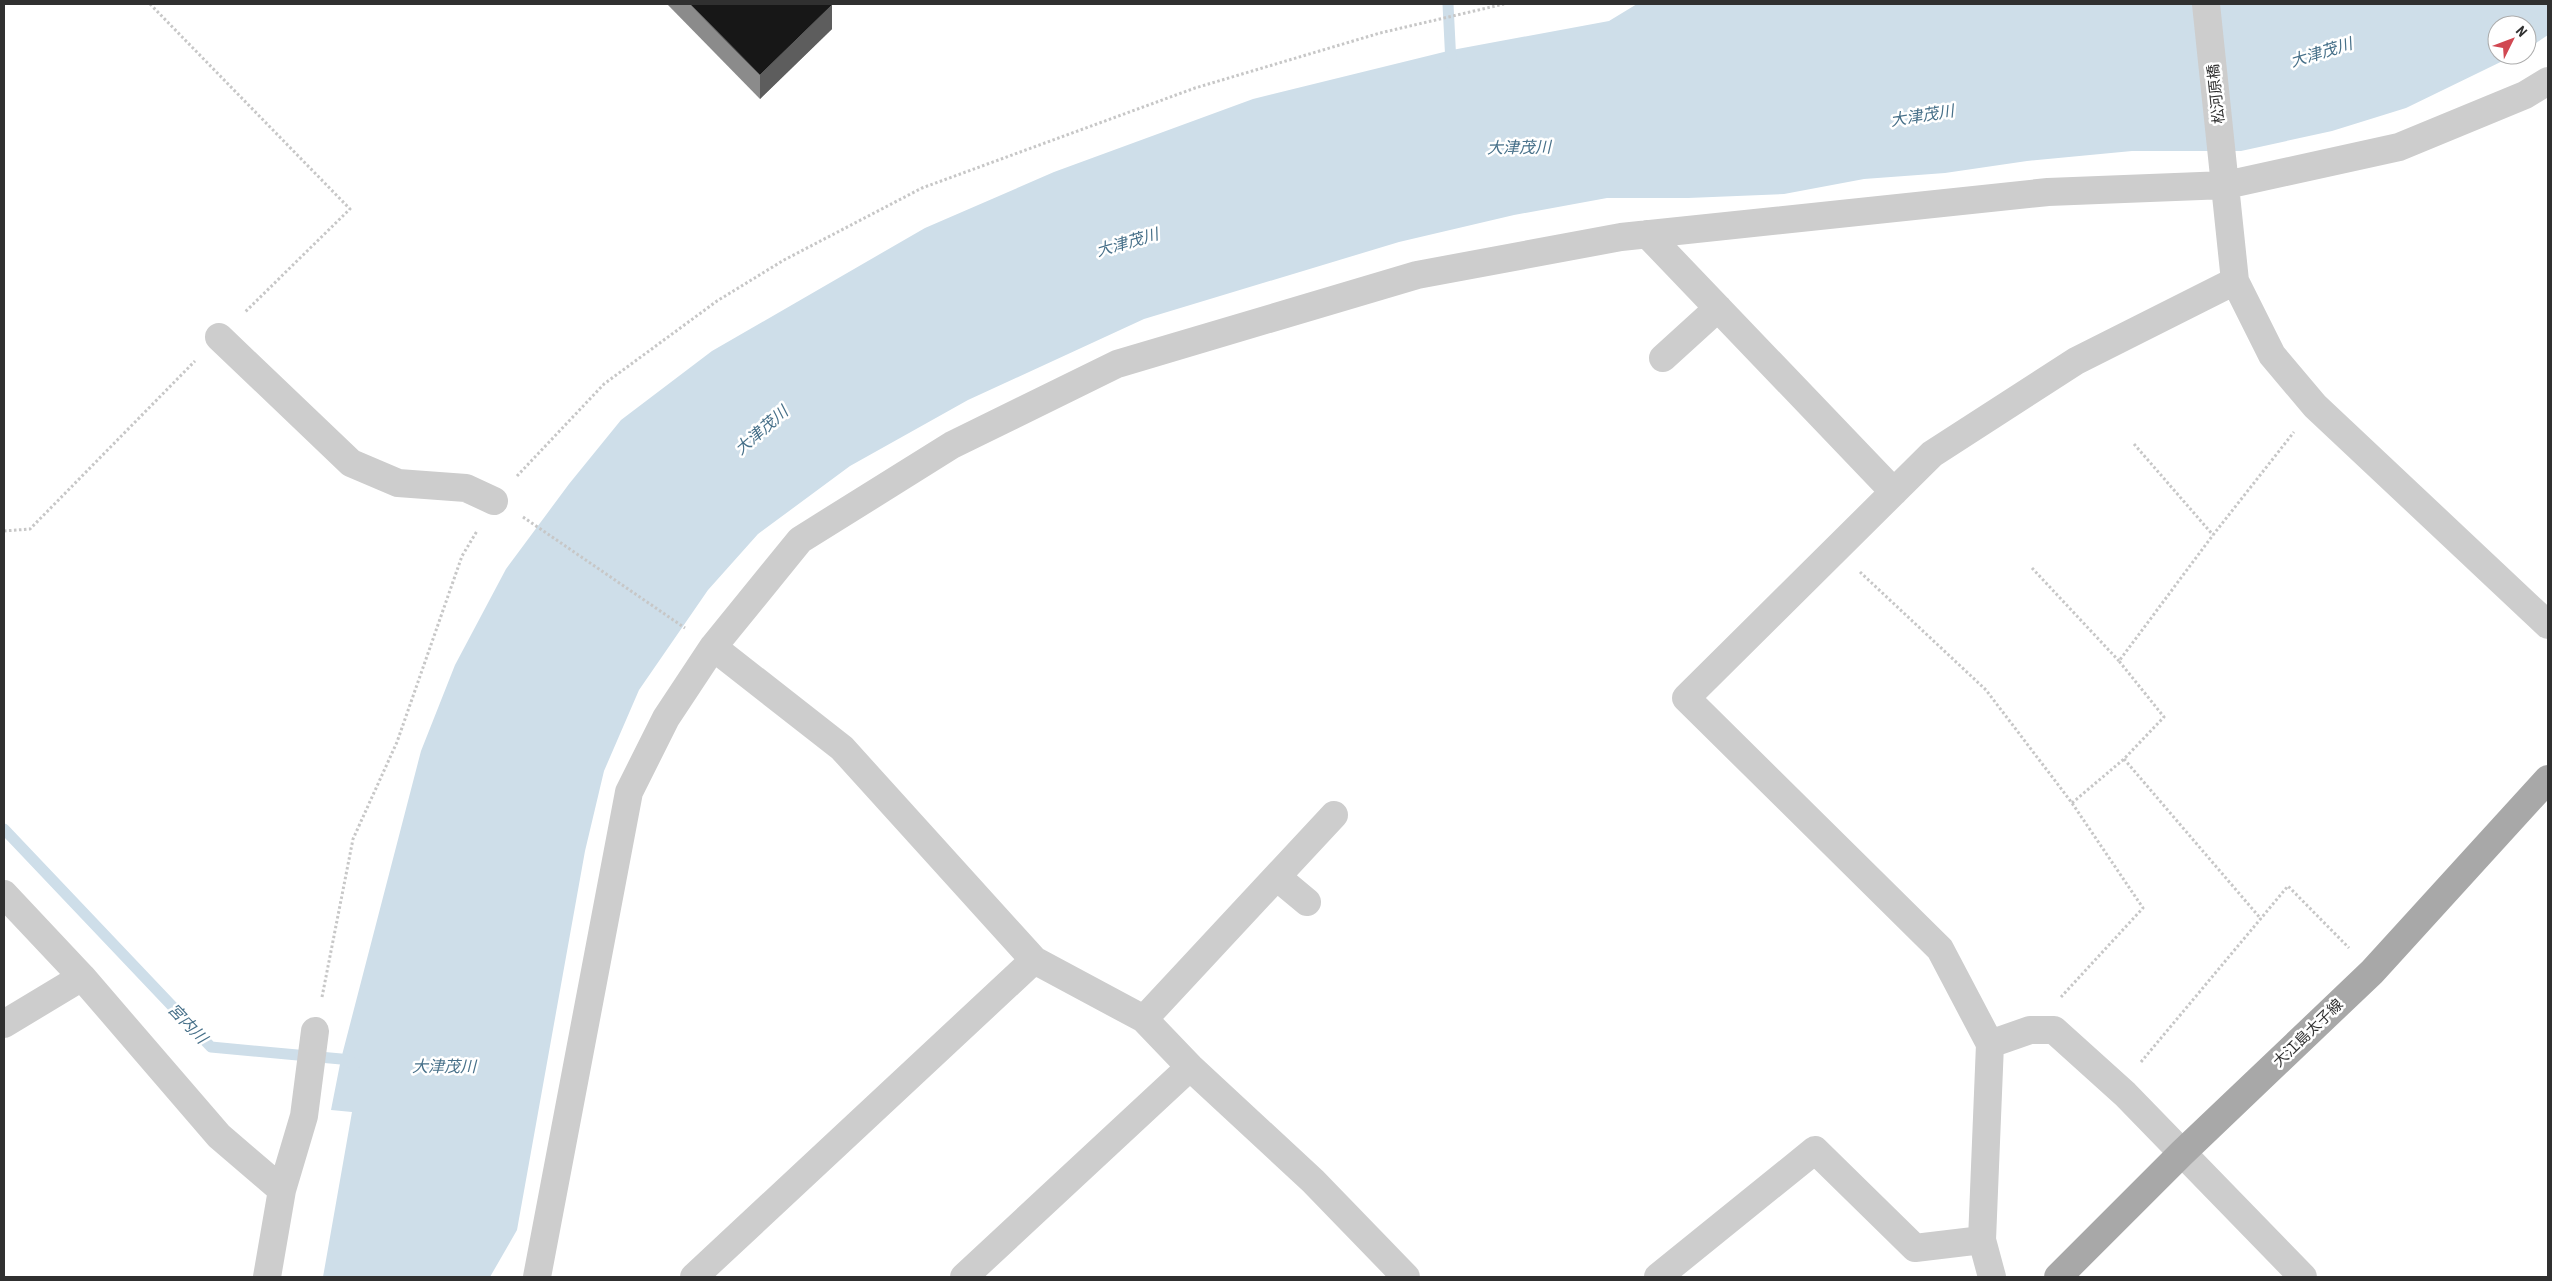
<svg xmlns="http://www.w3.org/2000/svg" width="2552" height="1281" font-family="'Roboto Condensed','Noto Sans JP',sans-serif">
	<rect width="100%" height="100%" fill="#fff"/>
	<path fill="#cedee9" d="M1637,4H2548V35L2527,49V25H2497V55H2515L2406,108L2332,131L2241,151H2132L2027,161L1945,173L1864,179L1784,194L1688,198H1607L1514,215L1399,242L1144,319L968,400L850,466L758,534L708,590L639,690L604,771L585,851L517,1230L490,1277H323L352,1112L331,1110L341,1059L421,751L455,665L506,569L569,484L621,420L712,351L925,228L1054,172L1253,99L1452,50L1609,21Z"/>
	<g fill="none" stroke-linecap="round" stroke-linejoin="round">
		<path stroke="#cedee9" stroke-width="11" d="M1448,4L1451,64
			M4,829L211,1047L341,1059L355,1064"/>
		<path stroke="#c7c7c7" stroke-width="3" stroke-dasharray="2.5 2.5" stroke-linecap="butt" d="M150,4L350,209L244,313
			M2134,444L2213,535
			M517,476L604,384L717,301L784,260L922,188L1195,88L1380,33L1504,4
			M523,517L685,628
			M4,531L30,529L195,361
			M2032,568L2119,661
			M1860,572L1986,690L2072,803L2143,908L2061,997
			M2124,759L2261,919
			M2072,803L2124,759L2164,717L2119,661L2213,535L2294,432
			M322,997L353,839L397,742L462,556L477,531
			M2141,1062L2288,886L2349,948"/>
		<path stroke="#cdcdcd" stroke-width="28" d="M2206,4L2235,281L2272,355L2315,406L2548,625
			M1647,234L1894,492
			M219,337L351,463L398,483L466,488L494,501
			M1663,358L1718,308
			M713,647L842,748L1034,960L1144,1019L1190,1067L1313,1181L1406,1277
			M1277,877L1307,902
			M4,894L82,977L219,1136L282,1190
			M1144,1019L1334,815
			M4,1024L82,977
			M1990,1044L2030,1030H2054L2125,1094L2303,1277
			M267,1277L282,1190L304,1116L315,1031
			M537,1277L629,792L666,718L713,647L800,540L952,445L1117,364L1417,275L1621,237L2048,192L2226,185L2399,147L2525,95L2548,81
			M694,1277L1034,960
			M964,1277L1190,1067
			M1658,1277L1815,1150L1915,1248L1982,1240
			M1992,1277L1982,1240L1990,1044L1940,949L1686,698L1932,454L2076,361L2235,281"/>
		<path stroke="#a8a8a8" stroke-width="28" d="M2058,1277L2182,1153L2372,972L2548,779"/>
	</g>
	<path fill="#8b8b8b" d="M667,4H830L832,29L760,99Z"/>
	<path fill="#5d5d5d" d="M832,5V29L760,99V75Z"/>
	<path fill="#171717" stroke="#5d5d5d" d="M690,4H830L832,5L760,75Z"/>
	<g text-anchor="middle" stroke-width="5" stroke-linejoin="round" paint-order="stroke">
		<g font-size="15" fill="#303030" stroke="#fff">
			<text transform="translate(2216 94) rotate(-96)" y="5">松河原橋</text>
			<text transform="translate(2308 1033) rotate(-44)" y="5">大江島太子線</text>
		</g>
		<g font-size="16" font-style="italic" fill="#477089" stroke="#fff">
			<text transform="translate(2321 52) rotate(-17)" y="6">大津茂川</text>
			<text transform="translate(1922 115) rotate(-9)" y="6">大津茂川</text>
			<text transform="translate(1519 147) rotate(-1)" y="6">大津茂川</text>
			<text transform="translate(1127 242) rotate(-16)" y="6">大津茂川</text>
			<text transform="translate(761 430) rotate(-41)" y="6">大津茂川</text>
			<text transform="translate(188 1023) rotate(46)" y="6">宮内川</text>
			<text x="444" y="1072">大津茂川</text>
		</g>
	</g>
	<rect width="2552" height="1281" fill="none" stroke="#303030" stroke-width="10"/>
	<g transform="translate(2512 40) rotate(48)"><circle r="24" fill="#ffffff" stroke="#acacac"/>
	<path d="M0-4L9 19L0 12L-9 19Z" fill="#d14852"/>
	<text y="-8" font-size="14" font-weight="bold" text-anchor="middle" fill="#303030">N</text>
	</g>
</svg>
